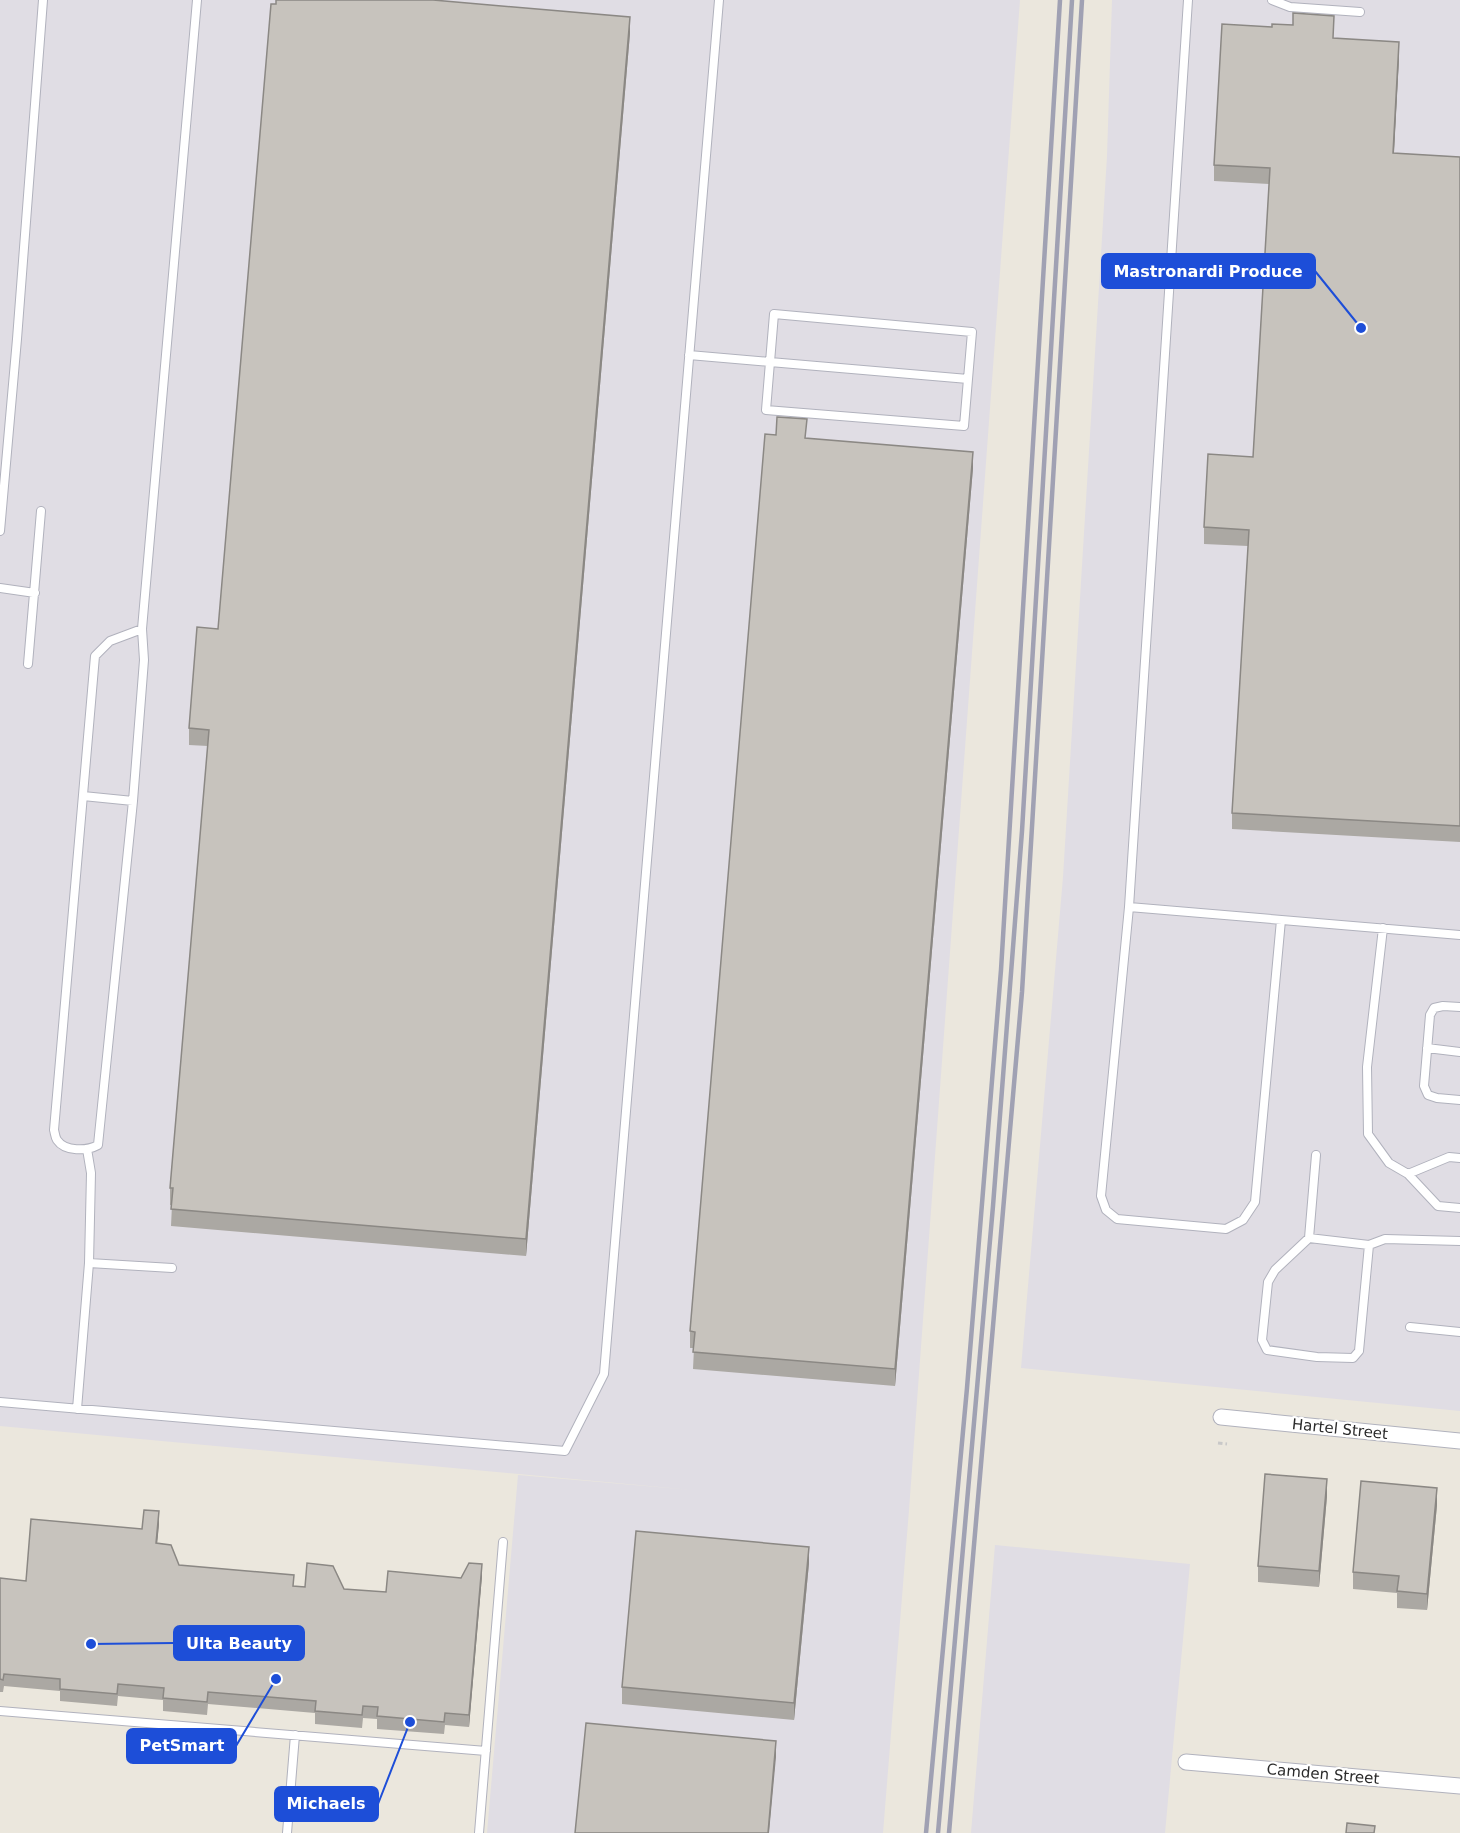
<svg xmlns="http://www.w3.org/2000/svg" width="1460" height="1833" font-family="'DejaVu Sans',sans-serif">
	<rect width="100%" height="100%" fill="#ebe7dd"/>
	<path fill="#e0dde4" d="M0,0H1020L909,1510L883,1833H487L518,1475L692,1490L0,1426Z
		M1112,0H1460V1411L1021,1368L1063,877L1107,156Z
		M995,1545L1190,1564L1165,1833H971Z"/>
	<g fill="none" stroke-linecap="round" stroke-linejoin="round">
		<defs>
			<path id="lane" d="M1188,0L1129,907L1460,935
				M1272,0L1290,7L1360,12
				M689,355L770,362L774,314L972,332L964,426L766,410L770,362L968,379
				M0,531L17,339L43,0
				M0,588L35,593
				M142,629L110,641L95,656L54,1130C55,1133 55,1137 57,1140C65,1152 87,1151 98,1145L133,801L144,660L142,629L197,0
				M28,664L41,511
				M83,796L133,801
				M1129,907L1101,1196L1106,1210L1117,1219L1226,1229L1243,1220L1255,1202L1281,920
				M1383,928L1367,1067L1368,1134L1389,1163L1408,1174L1438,1206L1460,1208
				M1460,1007L1443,1006L1434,1008L1430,1015L1424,1086L1428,1095L1437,1098L1460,1100
				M1427,1048L1460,1052
				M1408,1174L1449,1157L1460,1158
				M1309,1238L1316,1155
				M1369,1245L1359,1351L1353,1358L1317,1357L1267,1350L1262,1340L1268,1282L1275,1270L1309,1238L1369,1245L1385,1239L1460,1241
				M89,1263L172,1268
				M1410,1327L1460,1332
				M0,1402L565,1451L604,1374L719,0
				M77,1409L89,1263L91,1173L87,1149
				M0,1711L486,1751
				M287,1833L295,1735
				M479,1833L503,1542"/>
			<path id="street" d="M1221,1417L1460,1441
				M1186,1762L1460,1786"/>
		</defs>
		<use href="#lane" stroke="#b1b2bd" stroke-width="10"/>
		<use href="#street" stroke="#b1b2bd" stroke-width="17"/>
		<path stroke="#c8c8c8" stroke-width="3" stroke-dasharray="4.5 3" stroke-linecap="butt" d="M1218,1443L1227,1444"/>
		<use href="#lane" stroke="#fff" stroke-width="8"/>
		<use href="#street" stroke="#fff" stroke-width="15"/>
		<path stroke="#a0a1b3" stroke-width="4.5" d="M926,1833L967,1388L1001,970L1060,0
			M938,1833L993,1206L1022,831L1072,0
			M949,1833L1022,992L1082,0"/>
	</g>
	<path fill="#aba8a3" d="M630,33L526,1256L171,1226L172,1205H170V1188L208,746L189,745V728L218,629Z
		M1334,38L1399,58L1394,153L1460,157V842L1232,829V813L1248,546L1204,544V527L1253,457L1269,184L1214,181V165Z
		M807,438L973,468L895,1386L693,1369L694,1348H690V1331Z
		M1327,1496L1319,1587L1258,1582V1566Z
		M1437,1505L1427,1610L1397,1608V1593L1353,1589V1572Z
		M159,1524L157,1543L179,1565L294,1586L344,1589L386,1592L461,1578L482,1576L469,1727L445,1725L444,1734L377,1729V1719L363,1718L362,1728L315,1724V1713L208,1704L207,1715L163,1711V1700L118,1696L117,1706L60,1701V1691L4,1686L3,1692H0V1578L26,1581L142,1529Z
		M809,1563L794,1720L622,1704V1687Z"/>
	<path fill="#8b8884" d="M630,17V33L526,1256V1239Z
		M1399,42V58L1393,170V153Z
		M973,452V468L895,1386V1369Z
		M1327,1479V1496L1319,1587V1571Z
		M1437,1488V1505L1427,1610V1594Z
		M159,1511V1524L156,1556V1543Z
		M809,1547V1563L794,1720V1703Z
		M482,1564V1576L469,1727V1715Z
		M776,1741V1757L769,1833H768Z"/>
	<path fill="#c7c3bd" stroke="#8b8884" stroke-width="1.5" d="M276,0H433L630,17L526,1239L171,1209L173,1188H170L209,730L189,728L197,627L218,629L271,4H276Z
		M1293,13L1334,16L1333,38L1399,42L1393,153L1460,157V826L1232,813L1249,530L1204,527L1208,454L1253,457L1270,168L1214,165L1222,24L1272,27V24L1293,25Z
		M777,417L807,419L805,438L973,452L895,1369L693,1352L695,1332L690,1331L765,434L776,435Z
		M1265,1474L1327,1479L1319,1571L1258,1566Z
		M1361,1481L1437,1488L1427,1594L1397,1591L1399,1576L1353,1572Z
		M144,1510L159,1511L156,1543L171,1545L179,1565L294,1575L293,1586L305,1587L307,1563L333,1566L344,1589L386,1592L388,1571L461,1578L469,1563L482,1564L469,1715L445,1713L444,1722L377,1716L378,1707L363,1706L362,1715L315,1711L316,1701L208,1692L207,1702L163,1698L164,1688L118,1684L117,1694L60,1689V1679L4,1674L3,1680L0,1679V1578L26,1581L31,1519L142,1529Z
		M636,1531L809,1547L794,1703L622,1687Z
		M586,1723L776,1741L768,1833H575Z
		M1347,1823L1375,1826L1374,1833H1346Z"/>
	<g text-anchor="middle" stroke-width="4.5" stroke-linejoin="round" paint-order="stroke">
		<g font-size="15" fill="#2a2a2a" stroke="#fff">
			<text transform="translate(1340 1429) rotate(6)" y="5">Hartel Street</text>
			<text transform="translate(1323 1774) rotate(5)" y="5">Camden Street</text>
		</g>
	</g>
	<path fill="none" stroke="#1d4ed8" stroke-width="2" d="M1361 328L1315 271M91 1644L174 1643M276 1679L236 1746M410 1722L378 1804"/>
	<g fill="#1d4ed8" stroke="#fff" stroke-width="2">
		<circle cx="1361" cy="328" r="6"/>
		<circle cx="91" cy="1644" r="6"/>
		<circle cx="276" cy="1679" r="6"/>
		<circle cx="410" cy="1722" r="6"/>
	</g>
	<g fill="#1d4ed8" stroke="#1d4ed8" stroke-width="2">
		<rect x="1102" y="254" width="213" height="34" rx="6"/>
		<rect x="174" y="1626" width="130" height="34" rx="6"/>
		<rect x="127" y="1729" width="109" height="34" rx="6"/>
		<rect x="275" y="1787" width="103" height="34" rx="6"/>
	</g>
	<g font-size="16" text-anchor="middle" font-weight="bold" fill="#fff">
		<text x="1208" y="277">Mastronardi Produce</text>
		<text x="239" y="1649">Ulta Beauty</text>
		<text x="182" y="1751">PetSmart</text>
		<text x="326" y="1809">Michaels</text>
	</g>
</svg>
